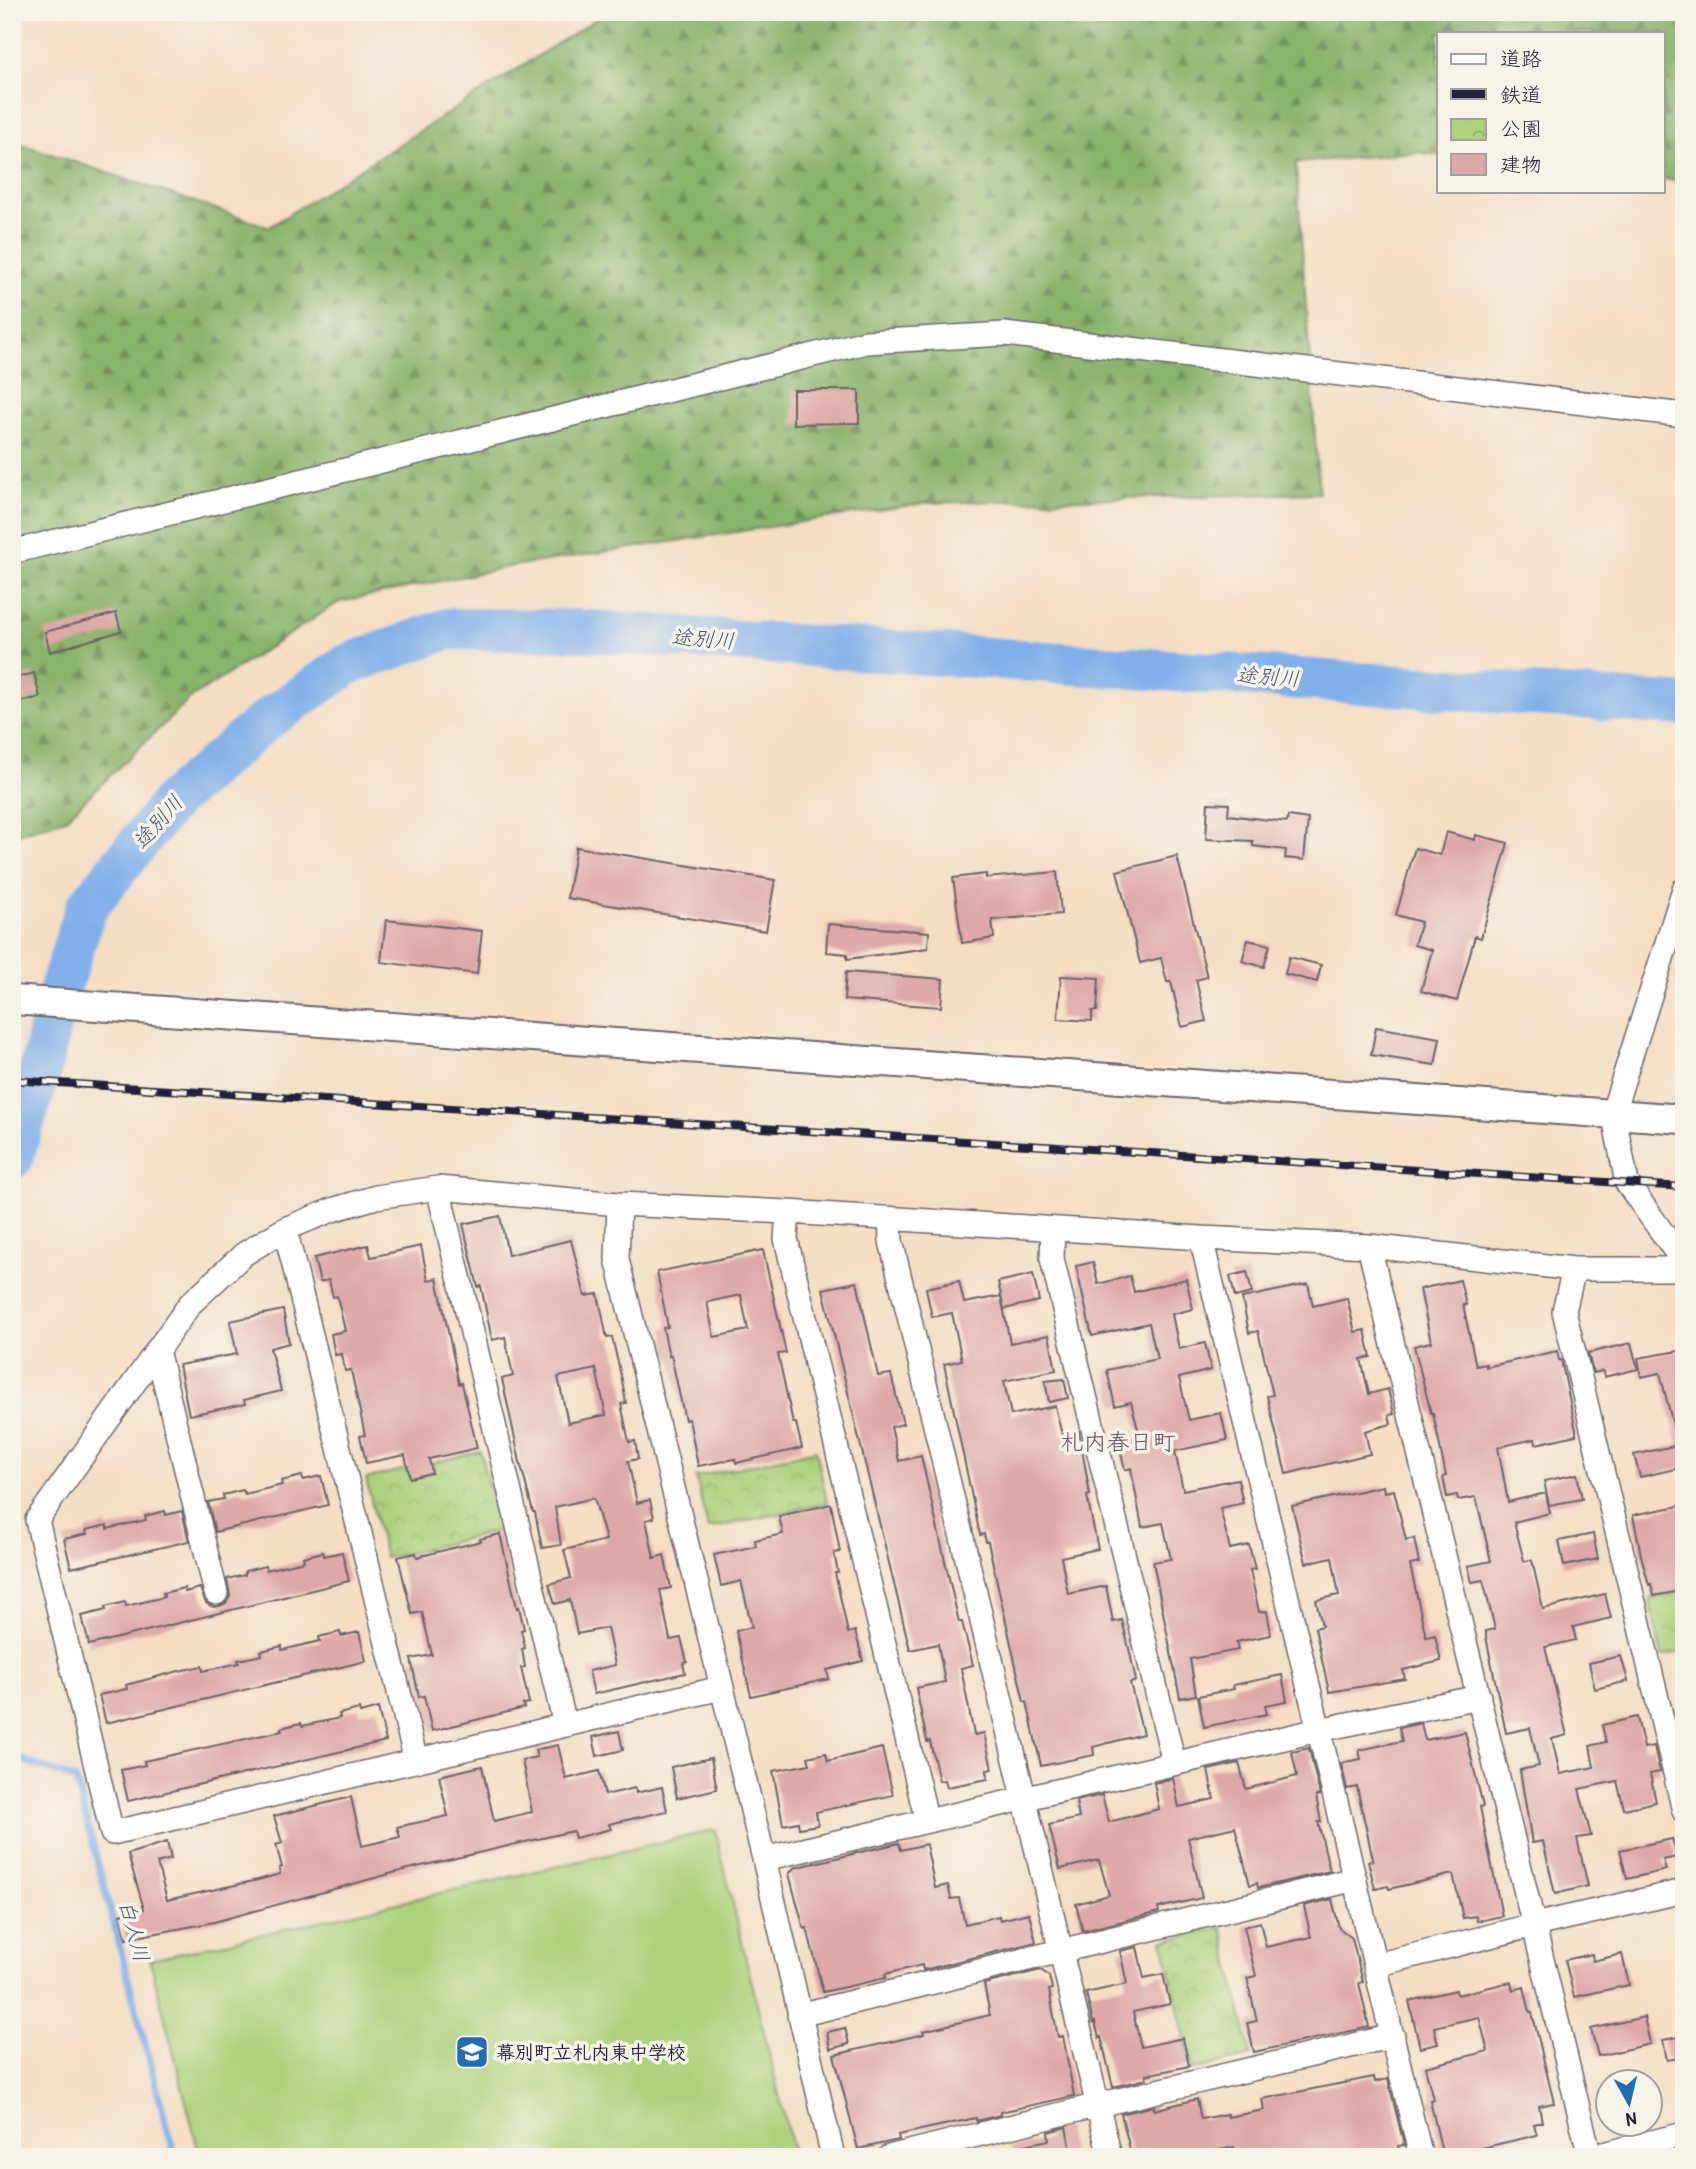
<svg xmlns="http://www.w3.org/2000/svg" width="1696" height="2169" font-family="'Patrick Hand','Klee One',sans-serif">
	<defs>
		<pattern id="forest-firs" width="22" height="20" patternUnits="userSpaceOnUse" patternTransform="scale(1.75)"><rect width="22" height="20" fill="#89b46c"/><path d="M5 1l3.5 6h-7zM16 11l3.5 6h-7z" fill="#70925a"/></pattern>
		<pattern id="park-crowns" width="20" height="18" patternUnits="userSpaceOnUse" patternTransform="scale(1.75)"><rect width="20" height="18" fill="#acd27c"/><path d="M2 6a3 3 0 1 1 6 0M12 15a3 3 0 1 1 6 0" fill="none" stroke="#94b46c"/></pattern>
	</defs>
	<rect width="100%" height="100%" fill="#f7f3e8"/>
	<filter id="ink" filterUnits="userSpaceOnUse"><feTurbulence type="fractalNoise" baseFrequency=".0143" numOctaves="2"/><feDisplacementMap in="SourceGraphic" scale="14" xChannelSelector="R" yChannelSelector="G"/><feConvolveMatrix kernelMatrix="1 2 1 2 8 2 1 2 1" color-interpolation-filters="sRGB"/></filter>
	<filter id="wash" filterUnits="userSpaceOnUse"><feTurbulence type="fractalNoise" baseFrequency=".00686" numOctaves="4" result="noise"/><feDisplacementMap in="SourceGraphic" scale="28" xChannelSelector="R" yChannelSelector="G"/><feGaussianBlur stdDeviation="1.57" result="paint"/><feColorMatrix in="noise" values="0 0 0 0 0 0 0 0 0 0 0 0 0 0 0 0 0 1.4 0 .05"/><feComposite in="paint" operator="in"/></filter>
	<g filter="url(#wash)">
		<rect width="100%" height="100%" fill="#f5dec4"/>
		<path fill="url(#forest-firs)" stroke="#566b54" stroke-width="2" d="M607,12H1684V181L1663,179V33H1439V155L1415,152L1296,163L1319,493L925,503L513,566L339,602L191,698L65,819L12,836V141L269,227Z"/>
		<path fill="url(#park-crowns)" stroke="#677a5c" stroke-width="2" d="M816,1450L827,1503L708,1529L696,1477Z
			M480,1451L499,1531L385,1558L366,1479Z
			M1684,1591V1651L1662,1656L1649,1599Z
			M1222,1928L1251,2056L1192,2070L1163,1941Z"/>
		<path fill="#acd27c" stroke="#677a5c" stroke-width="2" d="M715,1830L794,2157H200L150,1960Z"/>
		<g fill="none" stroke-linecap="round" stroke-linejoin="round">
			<path stroke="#80afea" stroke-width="7" d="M12,1756L76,1780L175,2157"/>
			<path stroke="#80afea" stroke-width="42" d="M12,1159L40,1072L53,1011L86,908L174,799L265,721L347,665L447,629L572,630L1684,705"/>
		</g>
		<g id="blocks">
			<path fill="#dea9a7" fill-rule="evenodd" d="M793,390H859V423L793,424Z
				M116,613L121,631L50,652L45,632Z
				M34,673L40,697L12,704V679Z
				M1208,803L1229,804L1228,815L1287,822L1288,816L1308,819L1304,860L1285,858L1286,850L1253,846V841L1206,839Z
				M1446,832L1475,840L1476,835L1508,843L1481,938L1475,936L1457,1001L1421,991L1432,950L1414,945L1421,922L1396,915L1415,848L1440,855Z
				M576,847L775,880L766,931L567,898Z
				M1177,856L1207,977L1196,980L1206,1021L1182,1027L1171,982H1167L1161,958L1140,963L1117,871Z
				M1057,872L1061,914L992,920L994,938L962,943L953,878L986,874V878Z
				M386,920L482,931L477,974L381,962Z
				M828,924L929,932L928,948L847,959V954L826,952Z
				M1248,940L1270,945L1264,967L1242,961Z
				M1289,957L1321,965L1317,982L1285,974Z
				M846,972L943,979L941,1007L844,1000Z
				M1061,976L1099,978L1097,1011H1092V1021L1058,1019Z
				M1376,1027L1440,1038L1435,1065L1371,1055Z
				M500,1216L508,1255L571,1240L585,1296L598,1294L607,1338L612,1337L622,1380L626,1403L621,1404L629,1442L635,1441L638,1459L628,1461L637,1503L650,1500L654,1518L646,1520L654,1558L664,1555L671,1588L660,1590L670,1640L681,1638L687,1662L683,1663L685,1673L594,1694L589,1671L615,1665L607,1628L577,1634L570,1600L555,1604L549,1584L571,1578L564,1550L606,1540L594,1498L555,1507L561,1545L542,1548L535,1512H533L520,1462L502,1379L513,1376L505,1337L492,1340L481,1286L478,1287L463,1224ZM596,1369L606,1415L568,1423L558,1377Z
				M368,1245L371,1257L421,1246L428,1280L437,1278L459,1384L462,1383L477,1448L429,1459L432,1473L410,1478L405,1455L366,1463L360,1436L365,1435L351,1370L345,1371L342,1354L335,1355L331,1334L345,1331L337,1296L333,1297L329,1280L320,1282L314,1258Z
				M763,1250L786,1353L778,1354L793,1423H796L802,1448L736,1463L735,1459L698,1466L689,1419L685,1420L671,1355L669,1356L663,1328L668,1327L657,1272ZM741,1295L748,1330L714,1337L707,1302Z
				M1093,1262L1098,1284L1130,1276L1134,1292L1186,1279L1193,1309L1172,1314L1179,1349L1205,1343L1211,1370L1179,1378L1189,1420L1221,1413L1227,1440L1175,1451L1183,1490L1238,1479L1243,1503L1220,1508L1230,1549L1249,1545L1255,1569L1250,1570L1259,1612L1267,1611L1271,1635L1236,1642L1238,1650L1190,1659L1196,1695L1180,1698L1153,1562L1171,1559L1163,1523L1142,1527L1131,1468L1125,1470L1120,1449L1127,1447L1125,1440L1140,1437L1131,1402L1115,1406L1107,1370L1157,1359L1149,1323L1092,1336L1076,1266Z
				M1247,1272L1252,1293L1235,1297L1230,1276Z
				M1033,1274L1039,1301L1004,1309L998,1282Z
				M1460,1280L1466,1305H1463L1476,1366L1486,1364V1367L1557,1351L1559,1360H1561L1576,1430V1435L1536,1444L1535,1439L1498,1447L1508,1502L1546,1493L1550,1513L1514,1522L1524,1561L1532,1560L1543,1609L1605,1594L1611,1618L1573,1627L1576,1640L1545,1647L1567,1735L1552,1739L1560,1774L1594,1767L1590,1746L1606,1742L1602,1725L1637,1717L1644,1748L1654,1746L1660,1772L1650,1774L1656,1802L1624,1809L1617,1781L1579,1789L1591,1836L1577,1838L1588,1886L1555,1894L1543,1841L1532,1843L1520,1770L1539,1766L1530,1728L1506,1733L1486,1637V1631L1495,1629L1483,1580L1472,1582L1468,1566L1491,1561L1476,1497L1458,1500L1457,1495L1447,1497L1443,1477L1446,1476L1433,1413H1431L1414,1346L1431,1342L1420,1289Z
				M959,1281L964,1303L1001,1296L1010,1343L1049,1335L1056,1370L1004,1381L1011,1415L1055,1406L1062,1435L1079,1431L1090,1495L1087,1496L1098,1549L1061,1557L1068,1594L1106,1586L1113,1622L1122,1620L1130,1653L1136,1681L1130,1683L1143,1734L1093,1747L1094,1755L1041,1766L1027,1702H1024L988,1542H986L984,1534L980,1535L944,1364L962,1360L952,1313L932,1317L926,1288Z
				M857,1282L878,1376L891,1374L903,1424L891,1427L899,1461L921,1456L959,1622H962L973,1665L961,1668L974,1735L984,1733L992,1769L987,1770L988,1779L947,1787L945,1780L939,1781L930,1741L927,1742L916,1688L945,1682L938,1644L910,1650L823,1289Z
				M1308,1284L1313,1306L1347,1298L1355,1332L1365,1330L1371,1357L1361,1359L1369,1394L1388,1389L1394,1414L1389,1415L1391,1424L1365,1431L1370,1454L1286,1474L1267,1396L1273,1395L1258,1331L1249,1333L1242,1298Z
				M283,1310L289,1343L270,1348L281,1391L244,1400L245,1404L189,1415L179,1365L237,1354L230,1321Z
				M1631,1343L1638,1369L1604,1377L1603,1371L1593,1373L1588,1353Z
				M1684,1350V1467L1640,1477L1634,1455L1678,1445L1660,1373L1641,1377L1638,1358Z
				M1064,1379L1068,1398L1049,1402L1045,1381Z
				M1577,1474L1582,1499L1549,1505L1544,1481Z
				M302,1476L303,1480L321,1476L328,1505L215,1532L208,1502L224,1499L223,1495L243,1490L245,1494L282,1485L281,1481Z
				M1383,1486L1384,1492L1394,1490L1406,1540L1414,1538L1419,1563L1410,1565L1426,1637L1435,1635L1441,1661L1403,1670L1405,1679L1329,1692L1315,1628L1322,1626L1316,1600L1339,1595L1332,1557L1306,1563L1292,1506Z
				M831,1504L840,1552L834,1553L838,1573H835L848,1633L855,1631L863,1661L827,1670L829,1679L751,1696L736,1631L752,1627L741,1581L721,1586L714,1555L756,1546L755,1540L783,1534L779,1516Z
				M1684,1505V1590L1654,1596L1651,1584L1649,1585L1641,1555L1633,1515Z
				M165,1511L166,1515L182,1511L189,1541L71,1568L64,1539L87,1534L86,1530L107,1525V1529L146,1520L145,1516Z
				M500,1534L517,1608L519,1607L524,1629L521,1630L525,1648L522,1649L525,1667L521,1668L529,1703L523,1704L524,1708L432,1731L424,1696L419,1697L411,1659L432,1655L422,1612L412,1614L398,1557L416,1553L417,1557L481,1541L480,1539Z
				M1593,1534L1598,1559L1564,1566L1559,1541Z
				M323,1552L324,1556L342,1552L349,1581L89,1645L82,1616L106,1610L105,1607L125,1602L126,1606L164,1597L163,1593L184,1588L185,1592L200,1588L206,1603L213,1607L220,1606L226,1603L230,1596L227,1579L245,1575V1571L265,1566L266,1570L304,1561L303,1557Z
				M340,1632L341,1636L359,1632L366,1661L106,1723L99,1695L127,1689L126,1685L179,1671L202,1666L203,1671L239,1663L238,1660L262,1655L261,1651L282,1646V1650L320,1641L319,1637Z
				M1621,1656L1628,1681L1595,1689L1589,1663Z
				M1282,1675L1287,1701L1265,1705L1267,1714L1204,1727L1198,1696L1234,1689L1233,1685Z
				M378,1708L386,1741L128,1801L121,1770L145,1765L144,1761L282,1731L281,1728L301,1723L302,1726L340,1718L339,1714L359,1709L360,1713Z
				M1421,1723L1425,1740L1465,1732L1483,1806L1480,1807L1502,1916L1477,1921L1476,1916L1463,1918L1453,1874L1389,1889L1388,1886L1375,1889L1368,1861L1373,1860L1357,1787L1347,1789L1341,1763L1361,1759L1359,1750L1402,1741L1399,1728Z
				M619,1731L623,1750L597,1756L593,1737Z
				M558,1745L566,1779L599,1771L605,1795L635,1788L636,1793L662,1787L667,1811L609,1824L611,1829L575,1838L573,1831L404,1870L214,1922L126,1939L120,1914L144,1909L128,1854L167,1842L171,1859L157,1863L167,1900L258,1880L280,1874L279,1868L282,1867L276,1845L282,1843L274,1816L351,1797L362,1846L400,1837L397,1827L448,1816L439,1776L482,1766L494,1821L532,1812L522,1760L537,1757L535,1750Z
				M882,1748L893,1795L816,1812L818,1825L799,1828L798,1822L783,1825L773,1771L810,1764L808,1757L826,1753L828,1761Z
				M1309,1748L1320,1795L1316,1796L1321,1822H1318L1330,1871L1258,1888L1257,1883L1250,1885L1235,1827L1188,1838L1202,1898L1158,1908L1159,1912L1083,1931L1076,1904L1109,1895L1099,1860L1060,1869L1049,1825L1079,1818L1076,1801L1102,1795L1109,1822L1159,1809L1154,1783L1173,1778L1179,1807L1214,1799L1208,1770L1239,1763L1246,1789L1297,1776L1292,1752Z
				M711,1758L717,1789L677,1798L671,1767Z
				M1672,1839L1677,1857L1663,1860L1666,1870L1627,1879L1620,1850Z
				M899,1843L901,1850L926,1844L935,1888L948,1885L951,1899L959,1898L965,1924L999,1916L1000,1920L1029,1913L1036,1942L923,1970L922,1965L885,1974L886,1978L823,1992L807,1928L804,1929L789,1874L794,1868Z
				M1332,1899L1339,1928L1352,1938L1363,1982L1359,1983L1369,2027L1254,2052L1247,2023L1257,2021L1247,1978L1256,1976L1244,1927L1260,1922L1266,1947L1311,1937L1304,1906Z
				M1137,1947L1144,1978L1163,1974L1170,2004L1133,2012L1141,2047L1183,2038L1189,2066L1146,2075L1147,2079L1113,2087L1101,2037L1099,2038L1095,2022L1093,2023L1086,1993L1127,1984L1120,1951Z
				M1592,1954L1593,1961L1622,1954L1629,1985L1574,1997L1565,1960Z
				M1041,1970L1049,1976L1052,1989L1049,1990L1058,2037L1063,2036L1074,2096L1000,2112V2115L977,2121L976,2118L898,2135L899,2140L858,2149L834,2055L924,2034L923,2031L990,2015L984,1984Z
				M1511,1982L1513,1990L1524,1987L1530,2012H1532L1554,2103L1539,2106L1542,2122L1534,2124L1537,2135L1443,2157L1430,2100L1433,2099L1425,2067L1488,2051L1479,2017L1434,2027L1438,2044L1420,2048L1409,2001L1456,1990L1457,1995Z
				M1644,2017L1650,2044L1598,2056L1591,2029Z
				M845,2028L849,2044L830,2049L827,2032Z
				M1684,2036V2057L1667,2060L1663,2040Z
				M1374,2077L1375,2082L1388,2079L1404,2145L1398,2146L1401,2157H1236L1234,2147L1189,2157H1132L1121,2114L1154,2106V2110L1197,2099L1201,2119L1227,2114L1228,2117L1264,2110L1262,2099Z
				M1066,2127L1072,2157H1012L1011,2148L1049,2140L1048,2132Z"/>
		</g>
	</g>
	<g filter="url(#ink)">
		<use href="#blocks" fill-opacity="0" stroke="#6c646b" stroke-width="2"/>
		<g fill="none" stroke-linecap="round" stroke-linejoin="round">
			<defs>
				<path id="minor" d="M12,552L866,342L1005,334L1684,415
					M1684,889L1613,1112L1627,1183L1684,1263
					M438,1188L565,1725
					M619,1204L617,1259L764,1859L833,2157
					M788,1212L786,1239L927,1821
					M890,1219L891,1241L1110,2157
					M285,1229L416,1761
					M1053,1229L1052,1259L1174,1763
					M1201,1238L1421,2157
					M1369,1246L1590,2157
					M1574,1269L1564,1311L1684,1811
					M157,1350L216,1593
					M721,1688L112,1833L37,1520L190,1304L244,1254L285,1229L332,1210L376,1197L438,1188L619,1204L788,1212L1201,1238L1369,1246L1574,1269H1684
					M764,1859L1319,1730L1479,1697
					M1376,1965L1534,1925L1684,1891
					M799,2015L1355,1879
					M889,2157L1098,2105L1393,2036
					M1591,2157L1684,2134"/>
				<path id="tertiary" d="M12,1000L1684,1119"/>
			</defs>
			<use href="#minor" stroke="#6c646b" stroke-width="26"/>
			<use href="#tertiary" stroke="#6c646b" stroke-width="32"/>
			<use href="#minor" stroke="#fff" stroke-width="23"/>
			<use href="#tertiary" stroke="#fff" stroke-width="28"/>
			<defs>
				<path id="rail" d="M12,1080L1684,1187"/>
			</defs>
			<use href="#rail" stroke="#22223b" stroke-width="8"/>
			<use href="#rail" stroke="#f7f3e8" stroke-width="5" stroke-dasharray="16" stroke-linecap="butt"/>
		</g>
	</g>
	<defs>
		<symbol id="school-square" viewBox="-11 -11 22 22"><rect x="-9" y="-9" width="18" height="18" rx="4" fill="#1f6fb2" stroke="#f7f3e8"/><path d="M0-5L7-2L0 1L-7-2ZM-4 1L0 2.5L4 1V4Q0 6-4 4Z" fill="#fff"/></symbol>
	</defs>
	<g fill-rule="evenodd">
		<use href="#school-square" x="453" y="2033" width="38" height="38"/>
	</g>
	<g text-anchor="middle" stroke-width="7" stroke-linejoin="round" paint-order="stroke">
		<g font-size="19" font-weight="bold" fill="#22223b" stroke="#f7f3e8" text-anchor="start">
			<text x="496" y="2059">幕別町立札内東中学校</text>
		</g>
		<g font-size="21" font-style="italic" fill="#435378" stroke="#f7f3e8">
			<text transform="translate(703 639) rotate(4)" y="7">途別川</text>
			<text transform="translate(1268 677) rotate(4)" y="7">途別川</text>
			<text transform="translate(158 822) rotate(-49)" y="7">途別川</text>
			<text transform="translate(134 1931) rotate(75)" y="7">白人川</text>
		</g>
		<g font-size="23" fill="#645161" stroke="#f7f3e8">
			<text x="1118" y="1450">札内春日町</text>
		</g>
	</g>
	<rect width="1696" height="2169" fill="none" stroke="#f7f3e8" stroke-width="42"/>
	<rect x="1437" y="32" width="228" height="161" fill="#f7f3e8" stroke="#a29fa3" stroke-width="2"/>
	<rect x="1451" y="54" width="35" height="10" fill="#ffffff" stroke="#a29fa3" stroke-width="2"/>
	<text x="1500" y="66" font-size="21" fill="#22223b">道路</text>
	<rect x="1451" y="89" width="35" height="10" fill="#22223b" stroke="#a29fa3" stroke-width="2"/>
	<text x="1500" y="102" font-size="21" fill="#22223b">鉄道</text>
	<rect x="1451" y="119" width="35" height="21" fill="url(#park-crowns)" stroke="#a29fa3" stroke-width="2"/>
	<text x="1500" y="136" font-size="21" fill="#22223b">公園</text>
	<rect x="1451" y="154" width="35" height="21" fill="#dea9a7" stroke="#a29fa3" stroke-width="2"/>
	<text x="1500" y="172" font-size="21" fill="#22223b">建物</text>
	<g transform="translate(1629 2103) rotate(172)"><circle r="33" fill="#f7f3e8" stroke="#a29fa3" stroke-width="2"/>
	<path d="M0-5L12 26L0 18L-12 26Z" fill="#1f6fb2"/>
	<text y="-10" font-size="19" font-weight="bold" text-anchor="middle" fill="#22223b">N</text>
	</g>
</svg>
